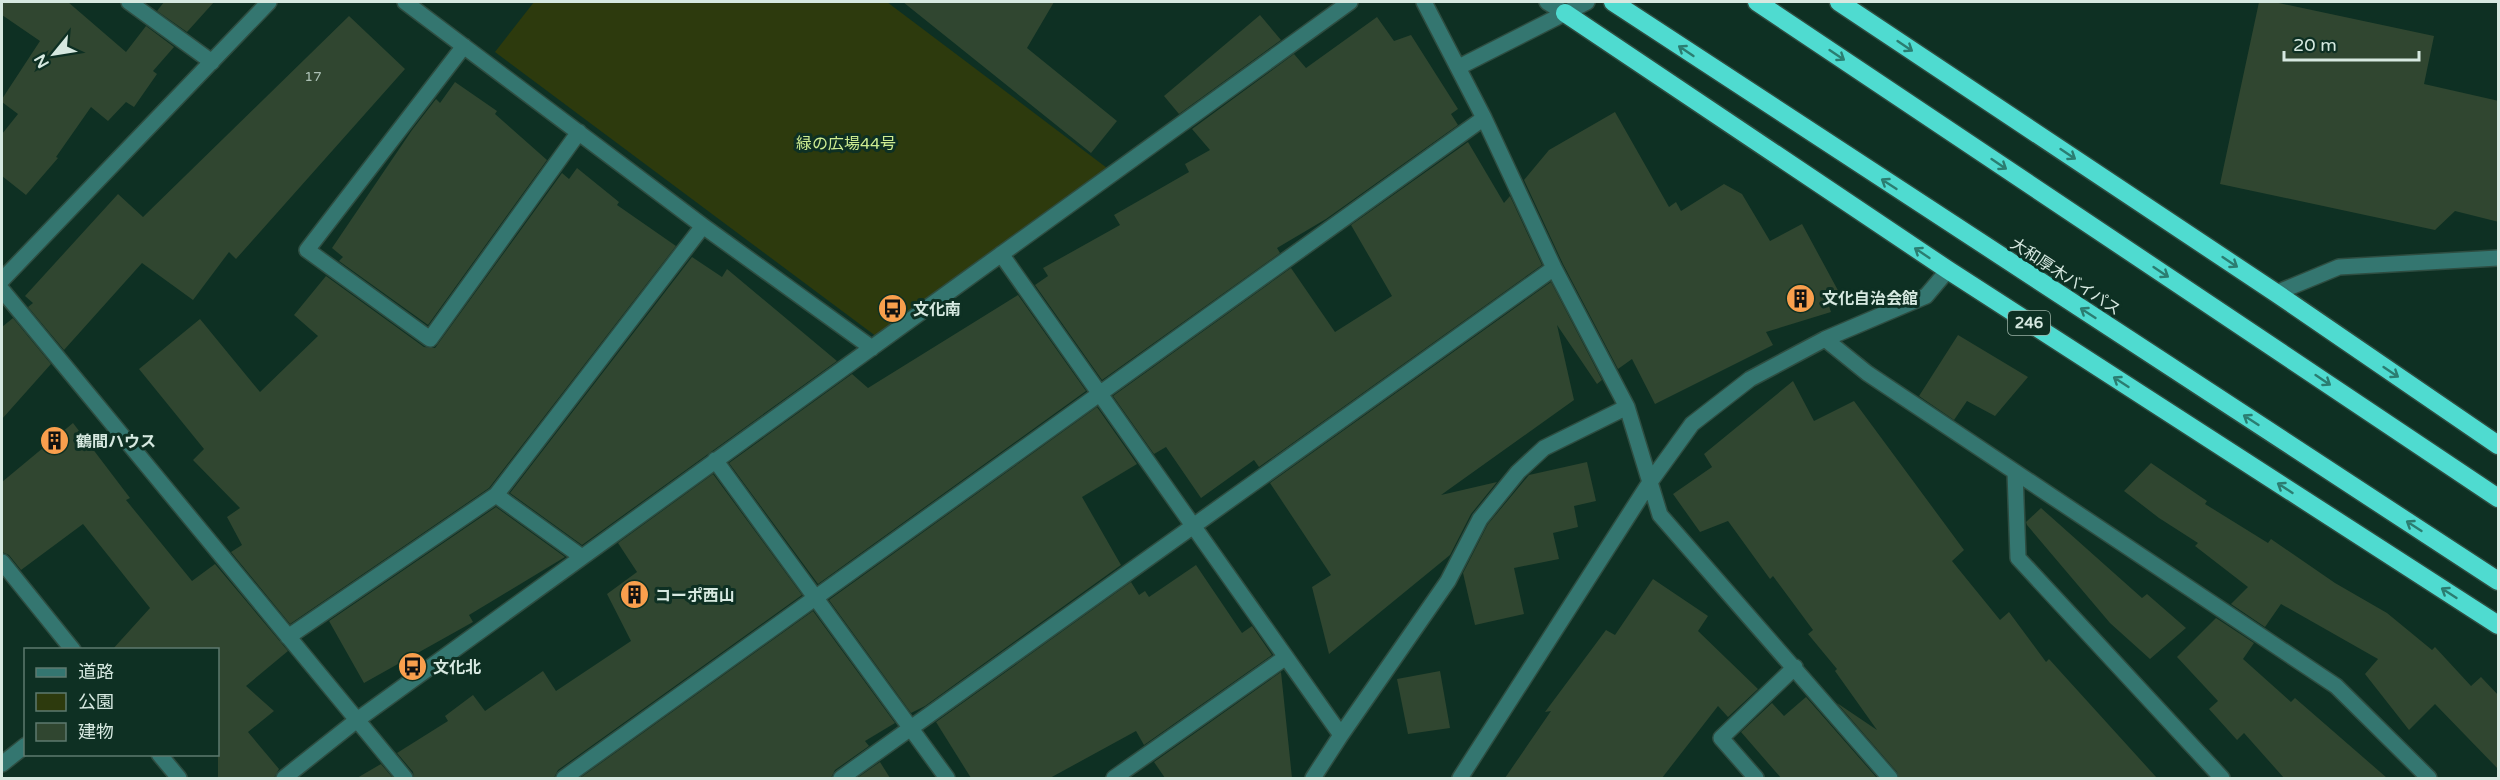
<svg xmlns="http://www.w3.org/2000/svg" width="2500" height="780" font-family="'Varela Round','Noto Sans JP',sans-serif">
	<rect width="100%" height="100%" fill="#0e3023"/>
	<path fill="#2d3a0d" d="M534,2H887L1107,168L877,337L495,52Z"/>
	<path fill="#304630" d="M2,2H68L126,52L146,26L174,47L153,71L157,74L134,107L126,102L108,121L91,107L56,157L58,158L26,195L2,176V134L18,114L2,102V99L40,41L2,15Z
		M164,2H214L187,32L157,11Z
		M903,2H1054L1027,48L1117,121L1091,153Z
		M2259,2H2274L2434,36L2424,84L2499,101V222L2455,211L2435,230L2220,184Z
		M1260,15L1281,40L1179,114L1164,96Z
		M349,16L405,69L236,259L229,252L193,300L142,263L64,350L28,307L33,303L25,296L118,194L143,217Z
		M1377,17L1394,41L1411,35L1458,109L1451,114L1458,125L1326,219L1277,248L1280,253L1102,380L1035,285L1048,276L1043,268L1120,225L1114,215L1189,172L1185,164L1210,150L1192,129L1294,54L1306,68Z
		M455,82L497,111L495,114L547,160L428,325L339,261L343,257L332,248L412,130L436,99L440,103Z
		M1615,112L1669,207L1676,202L1681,211L1724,184L1742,194L1770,241L1802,224L1841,296L1827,300L1831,312L1766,332L1773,345L1655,404L1632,359L1618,369L1563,264L1524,180L1549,150Z
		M1468,142L1504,203L1510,196L1542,265L1259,467L1254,460L1201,498L1166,447L1154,454L1113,396L1291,268L1335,332L1392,296L1351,225Z
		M577,168L619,202L617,205L676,246L489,488L290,624L231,552L242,545L227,517L240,508L193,460L204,449L139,369L200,319L260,392L318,336L294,315L326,276L424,347L435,348L562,173L569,179Z
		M692,257L722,277L727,269L837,361L582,545L510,493Z
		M1551,282L1602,380L1597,384L1557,325L1574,400L1441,495L1497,482L1471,514L1450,555L1329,654L1312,587L1331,575L1270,483Z
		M1018,295L1086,391L818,584L729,463L852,374L868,388Z
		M13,318L51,364L2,419V327Z
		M1958,335L2028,377L1995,416L1967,401L1954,420L1919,396Z
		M1793,381L1814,421L1854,401L1964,550L1952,561L2000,620L2009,612L2046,662L2049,659L2157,778H1899L1897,772L1837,703L1877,730L1835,671L1837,669L1808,634L1813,630L1773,576L1770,579L1728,521L1700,532L1673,494L1712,467L1704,454Z
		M1097,407L1137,464L1082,497L1121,565L925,706L911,713L829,600Z
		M73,423L130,498L126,500L192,581L215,564L288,651L246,686L274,711L248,732L279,769L274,778H218V650H112L150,608L83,524L21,570L9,555L2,552V482Z
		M1587,462L1596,501L1574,506L1578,527L1553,533L1559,559L1514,568L1524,614L1475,625L1463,573L1488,524L1529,475Z
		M2151,463L2207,501L2205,504L2268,543L2271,539L2335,583L2387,613L2432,650L2435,647L2471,686L2481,677L2499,696V770L2435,704L2409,730L2365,674L2378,659L2281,604L2265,627L2231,604L2248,587L2195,546L2198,543L2159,518L2124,491Z
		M713,474L802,595L558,770L554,778H414L413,772L397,753L448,721L445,716L473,695L485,711L543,671L556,691L631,641L607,594L637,572L618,543Z
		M496,507L565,557L469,615L473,622L364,683L329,621Z
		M2041,508L2142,598L2147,594L2186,628L2150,659L2110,623L2027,525L2026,522Z
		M1196,565L1242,633L1252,626L1272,655L1144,745L1136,731L1050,778H971L936,722L1131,582L1139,595L1145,591L1149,597Z
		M1653,579L1708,616L1698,631L1758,689L1728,717L1718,706L1662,778H1505L1551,711L1545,712L1606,630L1615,635Z
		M813,611L895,723L865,741L869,746L835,770L831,778H580Z
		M2216,618L2254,643L2243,659L2291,702L2295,698L2387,778H2284L2244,733L2237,740L2209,709L2218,701L2177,657Z
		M1440,671L1450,728L1408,734L1397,679Z
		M1281,672L1292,778H1165L1154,762Z
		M1806,697L1877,778H1781L1741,732L1772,703L1784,716Z
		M880,762L890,778H857Z
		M381,764L393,778H357Z"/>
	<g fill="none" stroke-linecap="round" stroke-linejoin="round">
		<defs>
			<path id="minor" d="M129,2L212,62
				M405,2L703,226L872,348
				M1424,2L1484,118L1554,268L1627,407L1660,515L1890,778
				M1547,2L1565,13
				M464,46L307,250L430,339L579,132
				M1459,67L1587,2
				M1001,254L1341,735
				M2,280L269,2
				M2,290L405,778
				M2276,293L2339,267L2498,258
				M1825,339L1867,373L2336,686L2429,778
				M715,460L947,778
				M2015,472L2018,558L2222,778
				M496,495L582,557
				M2,562L73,650
				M288,637L496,495L703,226
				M159,754L179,778
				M2,764L26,745
				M284,778L357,720L1350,2
				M564,778L1484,118
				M841,778L1554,268
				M1114,778L1286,657
				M1313,778L1341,735L1448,581L1480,519L1518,472L1544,448L1627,407
				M1460,778L1650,482L1692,424L1750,379L1825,339L1926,296L1948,270
				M1756,778L1721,738L1795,667"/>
			<path id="highway" d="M1613,2L2498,581
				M1757,2L2498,498
				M1839,2L2276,293L2498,445
				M1565,13L1948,270L2498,625"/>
		</defs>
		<use href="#minor" stroke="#2e4d41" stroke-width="18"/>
		<use href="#highway" stroke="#2e4d41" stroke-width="21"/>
		<use href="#minor" stroke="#347670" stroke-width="15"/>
		<use href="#highway" stroke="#4fdbd0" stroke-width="18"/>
	</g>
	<defs><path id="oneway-shaft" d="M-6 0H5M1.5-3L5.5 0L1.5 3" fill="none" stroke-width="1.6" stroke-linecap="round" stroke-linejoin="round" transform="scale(1.5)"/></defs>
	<g stroke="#2b7d71">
		<use href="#oneway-shaft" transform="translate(1905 46) rotate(34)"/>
		<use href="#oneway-shaft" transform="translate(1686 51) rotate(-146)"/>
		<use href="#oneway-shaft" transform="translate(1837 55) rotate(34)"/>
		<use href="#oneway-shaft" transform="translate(2068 154) rotate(34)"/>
		<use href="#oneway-shaft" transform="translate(1999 164) rotate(34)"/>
		<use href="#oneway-shaft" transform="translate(1889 184) rotate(-147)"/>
		<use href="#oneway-shaft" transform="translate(1922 253) rotate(-146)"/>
		<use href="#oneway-shaft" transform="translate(2230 262) rotate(34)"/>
		<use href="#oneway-shaft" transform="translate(2161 272) rotate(34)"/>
		<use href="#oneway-shaft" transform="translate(2088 313) rotate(-147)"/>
		<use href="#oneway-shaft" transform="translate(2391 372) rotate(34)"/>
		<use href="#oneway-shaft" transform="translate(2323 380) rotate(34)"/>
		<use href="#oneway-shaft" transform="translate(2121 382) rotate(-147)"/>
		<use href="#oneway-shaft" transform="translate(2251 420) rotate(-147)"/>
		<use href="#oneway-shaft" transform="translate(2285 488) rotate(-147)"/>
		<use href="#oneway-shaft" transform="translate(2414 526) rotate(-147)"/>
		<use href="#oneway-shaft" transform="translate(2449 593) rotate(-147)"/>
	</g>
	<defs>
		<symbol id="building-disc" viewBox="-11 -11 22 22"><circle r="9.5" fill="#f99f4d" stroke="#0e3023"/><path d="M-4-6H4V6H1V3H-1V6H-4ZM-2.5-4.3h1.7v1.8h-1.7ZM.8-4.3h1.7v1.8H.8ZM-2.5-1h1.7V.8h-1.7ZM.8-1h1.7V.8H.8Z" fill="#111"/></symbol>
		<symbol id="bus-disc" viewBox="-11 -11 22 22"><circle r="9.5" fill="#f99f4d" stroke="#0e3023"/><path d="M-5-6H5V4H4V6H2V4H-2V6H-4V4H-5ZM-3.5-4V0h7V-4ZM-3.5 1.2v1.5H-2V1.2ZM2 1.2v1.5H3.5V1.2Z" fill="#111"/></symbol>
	</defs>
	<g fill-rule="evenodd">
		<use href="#building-disc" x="1784" y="282" width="33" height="33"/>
		<use href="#bus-disc" x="876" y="292" width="33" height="33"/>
		<use href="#building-disc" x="38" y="424" width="33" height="33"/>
		<use href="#building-disc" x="618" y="578" width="33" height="33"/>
		<use href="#bus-disc" x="396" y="650" width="33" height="33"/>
	</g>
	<g text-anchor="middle" stroke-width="6" stroke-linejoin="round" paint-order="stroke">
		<g font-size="14" fill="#acc0b4">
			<text x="313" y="81">17</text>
		</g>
		<rect fill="#0e3023" stroke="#9ab1a7" stroke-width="1.5" x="2008" y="311" width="42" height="24" rx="4.5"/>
		<g font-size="15" font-weight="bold" fill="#d6e8e0">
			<text x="2029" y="328">246</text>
		</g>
		<g font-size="16" fill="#ceed92" stroke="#0e3023">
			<text x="846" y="149">緑の広場44号</text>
		</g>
		<g font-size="16" fill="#d6e8e0" stroke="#0e3023">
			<text transform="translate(2066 276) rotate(33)" y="6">大和厚木バイパス</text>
		</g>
		<g font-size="16" font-weight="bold" fill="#d6e8e0" stroke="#0e3023" text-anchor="start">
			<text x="1822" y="304">文化自治会館</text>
			<text x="913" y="315">文化南</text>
			<text x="76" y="447">鶴間ハウス</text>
			<text x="655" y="601">コーポ西山</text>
			<text x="433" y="673">文化北</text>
		</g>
	</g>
	<rect width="2500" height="780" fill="none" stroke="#d6e8e0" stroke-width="6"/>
	<rect x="24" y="648" width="195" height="108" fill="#0e3023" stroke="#5e7a6f" stroke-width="1.5"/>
	<rect x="36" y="668" width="30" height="9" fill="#347670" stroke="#5e7a6f" stroke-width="1.5"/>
	<text x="78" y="678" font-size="18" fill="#d6e8e0">道路</text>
	<rect x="36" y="693" width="30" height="18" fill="#2d3a0d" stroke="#5e7a6f" stroke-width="1.5"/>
	<text x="78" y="708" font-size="18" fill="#d6e8e0">公園</text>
	<rect x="36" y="723" width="30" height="18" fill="#304630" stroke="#5e7a6f" stroke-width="1.5"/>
	<text x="78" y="738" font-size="18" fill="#d6e8e0">建物</text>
	<g transform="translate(54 54) rotate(240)" stroke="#0e3023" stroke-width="4.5" paint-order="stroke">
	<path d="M0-4.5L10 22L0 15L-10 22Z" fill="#d6e8e0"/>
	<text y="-9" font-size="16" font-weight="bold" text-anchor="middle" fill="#d6e8e0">N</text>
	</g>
	<path d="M2284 51v9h135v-9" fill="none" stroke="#d6e8e0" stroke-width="3"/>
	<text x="2293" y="51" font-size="18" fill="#d6e8e0" stroke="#0e3023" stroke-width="4.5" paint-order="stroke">20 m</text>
</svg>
